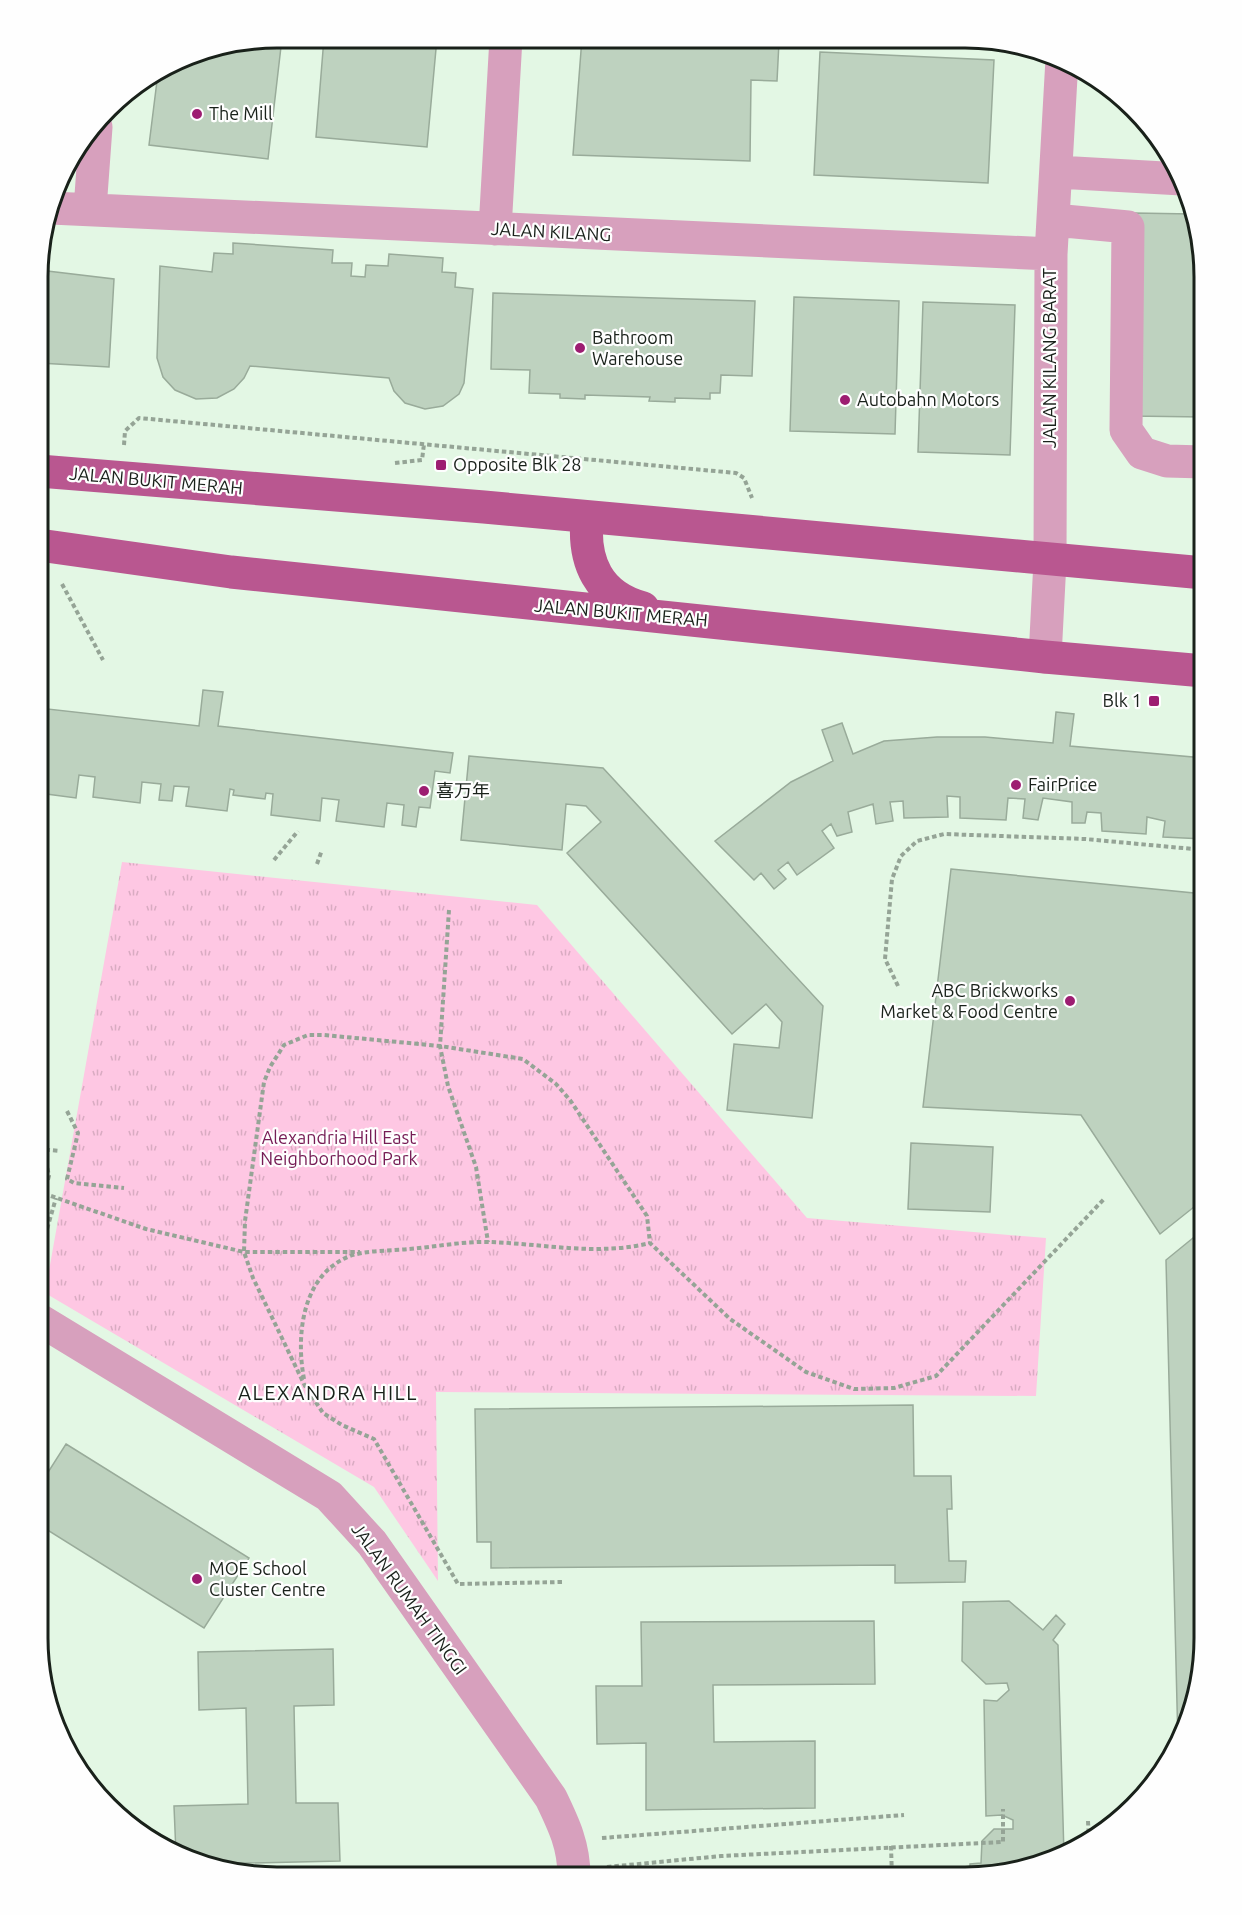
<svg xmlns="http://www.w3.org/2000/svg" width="1242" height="1915" font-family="Ubuntu,'Noto Sans SC',sans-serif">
	<defs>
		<pattern id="park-tufts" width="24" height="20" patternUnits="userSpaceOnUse" patternTransform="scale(1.5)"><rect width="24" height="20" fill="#fec7e3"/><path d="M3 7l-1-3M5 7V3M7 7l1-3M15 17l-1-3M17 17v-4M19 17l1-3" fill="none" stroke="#d9abc2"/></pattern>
	</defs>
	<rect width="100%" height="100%" fill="#e3f7e4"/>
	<path fill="url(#park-tufts)" d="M122,862L537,905L807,1218L1046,1238L1036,1396L436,1392L438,1581L374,1487L45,1293Z"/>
	<path fill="#bed2bf" stroke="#99ab9a" stroke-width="1.5" d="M282,38L268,159L149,145L158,73L186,56Z
		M324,38H437L427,147L316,137Z
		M582,38L752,39L779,42L777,81L751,80L750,161L573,155Z
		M820,52L994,60L988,183L814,175Z
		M1134,213L1192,214L1204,277V417L1130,416Z
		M233,243L333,250L332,263H352L351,276L365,277L366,265L388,266L389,254L443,258L442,272L456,273L455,287L473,289L464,383L459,394L443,406L425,409L405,403L394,391L389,378L250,366L244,378L234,389L217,398L196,399L175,390L163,377L157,358L160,266L212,272L214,253L233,254Z
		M39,270L114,279L109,367L39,363Z
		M493,293L755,301L752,376L721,375L720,393H710V399L675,398V402L649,401L650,397L585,395V399L560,398V394L529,393L530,370L491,369Z
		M794,297L899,301L895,434L790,431Z
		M923,302L1015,305L1010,455L918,452Z
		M203,690L223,692L218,726L453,753L450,773L435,771L430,808L419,807L416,827L402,825L404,805L387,803L384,827L336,821L339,800L322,798L320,821L271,815L273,794L266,793L265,799L233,795L234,790L230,789L227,811L186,806L189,787L174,786L172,801L159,800L161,784L142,782L140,803L93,797L95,777L79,775L76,798L39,793V708L199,726Z
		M1056,712L1074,714L1070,746L1204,758V839L1163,837L1165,821L1147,817L1146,834L1102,831L1101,813L1087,812L1085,823H1072V802L1043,798L1038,820L1023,818L1025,799L1008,798L1006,820L960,818V797L947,796L948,817L904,818L903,801L890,802L893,821L876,824L873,804L848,812L852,832L837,836L831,824L822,831L834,848L797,875L788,862L778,870L786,879L774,889L761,873L754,880L715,841L791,782L833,761L822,730L842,723L853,754L884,741L937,737H985L1053,743Z
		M469,756L603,768L823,1006L812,1118L727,1110L734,1044L779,1048L782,1022L766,1004L732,1034L567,853L601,822L586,806L566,804L562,850L461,840Z
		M39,816H44L42,831H39Z
		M39,844L43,845L39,884Z
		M951,869L1204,894V1199L1160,1234L1081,1115L923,1107Z
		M911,1143L993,1147L990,1212L908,1209Z
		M1204,1229V1654L1186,1729L1178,1744L1166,1260Z
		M913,1405L914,1476H951L952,1509H947L949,1561H966L965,1582L895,1583V1565L491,1568V1542H477L475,1409Z
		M66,1444L249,1558L204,1628L38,1524V1488Z
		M1009,1601L1043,1630L1056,1615L1065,1624L1053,1640L1058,1645L1064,1855L1057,1859L970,1876V1864L981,1863L982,1841L994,1829H1013V1820L1002,1815L986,1816L984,1700L997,1701L1009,1690L1007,1683L986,1684L962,1661L963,1602Z
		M874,1621L875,1684L713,1685L714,1742L815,1741V1808L646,1810V1743L597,1744L596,1686H642L641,1622Z
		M333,1649L334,1705L294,1706L296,1803H338L340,1861L205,1864L176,1854L174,1806L248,1804L246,1708L199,1710L198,1652Z"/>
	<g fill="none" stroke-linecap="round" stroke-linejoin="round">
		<path stroke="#95a496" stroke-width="4" stroke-dasharray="4.5 3" stroke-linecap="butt" d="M124,445L125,431L139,418L736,473L744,478L752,498
			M395,463L422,460L424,444
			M62,584L103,660
			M274,860L298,831
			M317,864L322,850
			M449,910L440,1046L448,1086L476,1167L488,1242
			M898,986L885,959L892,879L901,856L917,841L944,834L1085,839L1204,850
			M67,1111L78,1133L67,1179L74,1183L124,1188
			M38,1149L60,1151
			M51,1196L146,1229L244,1252H360
			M38,1216L49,1176L47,1166L38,1162
			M38,1249L45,1236L56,1198
			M304,1379C296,1337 301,1275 350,1256C367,1250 390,1251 409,1249C435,1247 464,1241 491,1242C543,1244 599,1256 650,1243
			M562,1582L458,1584L374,1439L342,1425L323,1413L305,1386L253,1278L244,1252L245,1221L264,1082L270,1067L284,1045L308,1035H324L440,1046L523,1059L556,1084L570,1100L647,1216L650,1243L730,1319L806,1372L854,1389L894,1388L936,1376L1104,1199
			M1088,1821L1089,1841
			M602,1838L904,1815
			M891,1846L892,1877
			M607,1867L721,1856L1003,1842V1809"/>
		<path stroke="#d7a0bd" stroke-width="33" d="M1057,172L1182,179
			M51,208L1051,254
			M90,209L96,127
			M1054,220L1128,227L1126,430L1142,453L1167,461L1204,462
			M495,229L506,38
			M1045,657L1050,561L1051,254L1062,59
			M38,1319L329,1496L372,1543L551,1798C564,1825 574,1846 574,1876"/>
		<path stroke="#b95790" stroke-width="33" d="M39,471L484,507L1204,573
			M587,518C583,562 598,596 643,608
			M39,545L231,572L1045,657L1204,671"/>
	</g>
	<g fill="#9d1d71" stroke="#fefefe" stroke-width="2">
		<circle cx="197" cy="114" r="6"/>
		<circle cx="580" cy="348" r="6"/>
		<circle cx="845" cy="400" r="6"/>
		<rect x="435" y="459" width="12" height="12" rx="3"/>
		<rect x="1148" y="695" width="12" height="12" rx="3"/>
		<circle cx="1016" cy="785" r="6"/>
		<circle cx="424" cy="791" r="6"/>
		<circle cx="1070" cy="1001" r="6"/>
		<circle cx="197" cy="1579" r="6"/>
	</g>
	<g text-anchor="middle" stroke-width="4.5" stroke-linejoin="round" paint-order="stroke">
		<g font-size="18" fill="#19211a" stroke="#fefefe" text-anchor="start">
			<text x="209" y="120">The Mill</text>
			<text x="592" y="344">Bathroom<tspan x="592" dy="21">Warehouse</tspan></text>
			<text x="857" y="406">Autobahn Motors</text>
			<text x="453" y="471">Opposite Blk 28</text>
			<text x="1142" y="707" text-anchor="end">Blk 1</text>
			<text x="1028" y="791">FairPrice</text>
			<text x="436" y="797">喜万年</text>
			<text x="1058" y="997" text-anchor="end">ABC Brickworks<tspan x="1058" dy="21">Market &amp; Food Centre</tspan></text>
			<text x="209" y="1575">MOE School<tspan x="209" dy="21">Cluster Centre</tspan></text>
		</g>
		<g font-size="18" fill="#19211a" stroke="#fefefe">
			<text transform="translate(551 232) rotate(3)" y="6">JALAN KILANG</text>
			<text transform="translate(1050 358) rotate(-90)" y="6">JALAN KILANG BARAT</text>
			<text transform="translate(156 481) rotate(5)" y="6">JALAN BUKIT MERAH</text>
			<text transform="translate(621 613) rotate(5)" y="6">JALAN BUKIT MERAH</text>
			<text transform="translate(409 1599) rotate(54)" y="6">JALAN RUMAH TINGGI</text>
		</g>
		<g font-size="18" fill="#761c55" stroke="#fefefe">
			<text x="339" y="1144">Alexandria Hill East<tspan x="339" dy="21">Neighborhood Park</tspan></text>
		</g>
		<g font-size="20" letter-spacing="1.5" fill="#19211a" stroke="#fefefe">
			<text x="328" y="1400">ALEXANDRA HILL</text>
		</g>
	</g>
	<path d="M0 0H1242V1915H0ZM277 48H965A229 229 0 0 1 1194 277V1638A229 229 0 0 1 965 1867H277A229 229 0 0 1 48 1638V277A229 229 0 0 1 277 48Z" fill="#fefefe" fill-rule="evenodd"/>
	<path fill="none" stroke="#19211a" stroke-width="3" d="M277 48H965A229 229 0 0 1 1194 277V1638A229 229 0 0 1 965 1867H277A229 229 0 0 1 48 1638V277A229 229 0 0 1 277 48Z"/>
</svg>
